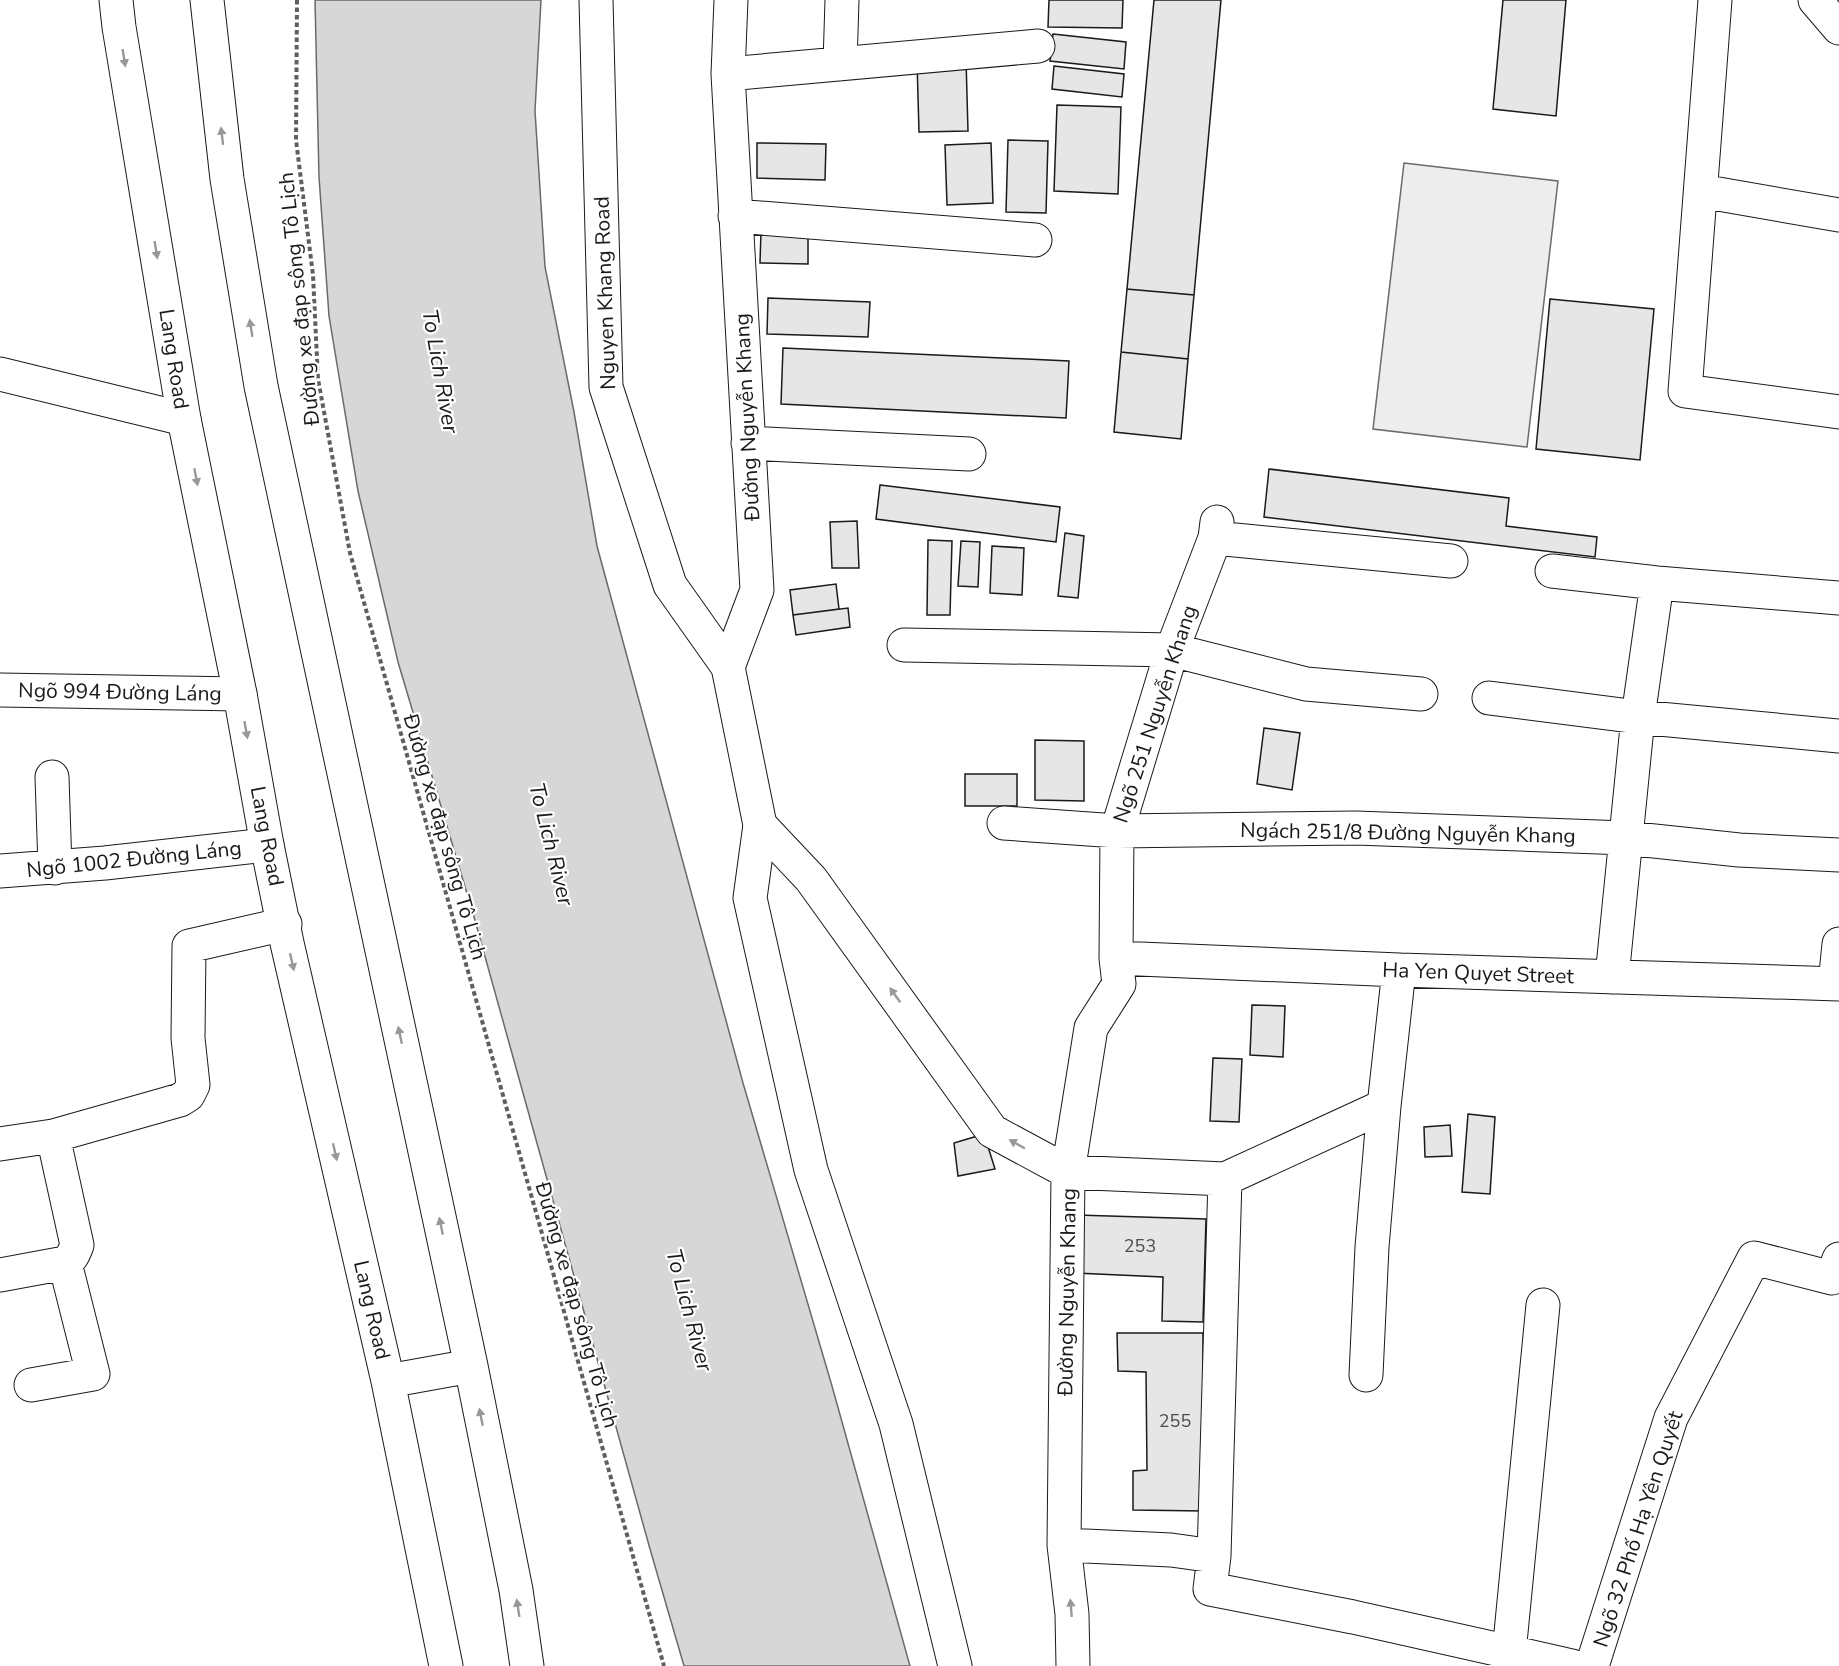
<svg xmlns="http://www.w3.org/2000/svg" width="1839" height="1666" font-family="'Nunito Sans',sans-serif">
	<rect width="100%" height="100%" fill="#fff"/>
	<path fill="#ededed" stroke="#6a6a6a" stroke-width="1.5" d="M1404,163L1558,181L1527,447L1373,429Z"/>
	<path fill="#d7d7d7" stroke="#6a6a6a" stroke-width="1.5" d="M315,0H541L535,111L545,267L574,412L597,546L743,1083L832,1386L910,1666H684L650,1549L474,917L398,662L358,491L329,316L319,177Z"/>
	<path fill="#e6e6e6" stroke="#1a1a1a" stroke-width="1.5" d="M1049,0H1123L1122,28L1048,27Z
		M1154,0H1221L1194,295L1127,289Z
		M1503,0H1566L1556,116L1493,109Z
		M1053,34L1126,42L1124,69L1050,61Z
		M966,59L968,131L919,132L917,61Z
		M1054,66L1124,74L1122,97L1052,89Z
		M1057,105L1121,107L1118,194L1054,191Z
		M1008,140L1048,141L1046,213L1006,212Z
		M757,143L826,144L825,180L757,178Z
		M991,143L993,203L947,205L945,145Z
		M761,232L808,233V264L760,263Z
		M1127,289L1194,295L1188,359L1121,352Z
		M768,298L870,302L868,337L767,334Z
		M1550,299L1654,309L1640,460L1536,449Z
		M783,348L1069,361L1066,418L781,404Z
		M1121,352L1188,359L1181,439L1114,432Z
		M1269,469L1509,498L1506,526L1597,537L1595,557L1264,517Z
		M880,485L1060,507L1056,542L876,519Z
		M857,521L859,568H832L830,522Z
		M1065,533L1084,536L1078,598L1058,596Z
		M928,540L952,541L950,615H927Z
		M961,541L980,542L978,587L958,586Z
		M992,546L1024,548L1022,595L990,593Z
		M836,584L839,609L793,615L790,590Z
		M848,608L850,627L796,635L793,615Z
		M1264,728L1300,733L1292,790L1257,784Z
		M1035,740L1084,741V801L1035,800Z
		M965,774H1017V806H965Z
		M1252,1005L1285,1006L1283,1057L1250,1055Z
		M1213,1058L1242,1059L1239,1122L1210,1121Z
		M1468,1114L1495,1117L1490,1194L1462,1192Z
		M1450,1125L1452,1156L1425,1157L1424,1127Z
		M984,1134L995,1169L958,1176L954,1143Z
		M1077,1215L1206,1219L1203,1322L1162,1321L1163,1277L1075,1273Z
		M1117,1333H1203V1511L1133,1510V1471L1147,1470L1146,1372L1118,1371Z"/>
	<g fill="none" stroke-linecap="round" stroke-linejoin="round">
		<defs>
			<path id="minor" d="M1715,0L1685,391L1839,412
				M1815,0L1839,28
				M840,64L842,0
				M728,74L1038,46
				M1701,191L1839,215
				M735,216L1035,240
				M0,374L184,419
				M748,443L969,454
				M1215,538L1451,561
				M1552,571L1657,583L1839,598
				M904,645L1172,650L1306,684L1421,694
				M728,667L757,590L728,74L731,0
				M0,690L240,694
				M1489,698L1638,717L1839,736
				M52,777L55,868
				M1004,823L1117,831L1356,828L1626,838L1739,850L1839,855
				M760,825L811,879L992,1131L1068,1172L1225,1179L1384,1106L1399,970
				M0,871L105,863L267,845
				M1116,958L1399,970L1839,984
				M1612,977L1638,717L1657,583
				M1835,984L1839,944
				M0,1144L53,1136L180,1100L188,1095L193,1085L188,1038L189,946L285,924
				M0,1275L65,1263C72,1258 74,1253 77,1245L53,1136
				M1366,1375L1372,1247L1384,1106
				M31,1385L93,1374L65,1263
				M1064,1545L1171,1550L1214,1556L1210,1589L1353,1617L1572,1666
				M1214,1556L1225,1179
				M1073,1666L1072,1614L1064,1545L1068,1172L1091,1028L1119,984L1116,958L1117,831L1172,650L1215,538L1217,522
				M1505,1666L1509,1653L1543,1305
				M1592,1666L1671,1418L1754,1258L1832,1278L1839,1259"/>
			<path id="major" d="M116,0L119,27L184,419L240,694L267,845L287,943L388,1381L446,1666
				M207,0L227,179L261,386L471,1366L516,1590L527,1666
				M596,0L606,387L670,585L728,667L760,825L750,898L811,1170L896,1424L955,1666
				M388,1381L471,1366"/>
		</defs>
		<use href="#minor" stroke="#1a1a1a" stroke-width="35"/>
		<use href="#major" stroke="#1a1a1a" stroke-width="35"/>
		<path stroke="#5f5f5f" stroke-width="4" stroke-dasharray="4.5 3" stroke-linecap="butt" d="M297,0L296,140L313,275L318,379L350,553L664,1666"/>
		<use href="#minor" stroke="#fff" stroke-width="33"/>
		<use href="#major" stroke="#fff" stroke-width="33"/>
	</g>
	<defs><path id="oneway-solid" d="M-6-.8H1V-3.2L6.5 0L1 3.2V.8H-6Z" transform="scale(1.5)"/></defs>
	<g fill="#989898">
		<use href="#oneway-solid" transform="translate(124 58) rotate(81)"/>
		<use href="#oneway-solid" transform="translate(222 136) rotate(-97)"/>
		<use href="#oneway-solid" transform="translate(156 250) rotate(81)"/>
		<use href="#oneway-solid" transform="translate(251 328) rotate(-99)"/>
		<use href="#oneway-solid" transform="translate(196 477) rotate(79)"/>
		<use href="#oneway-solid" transform="translate(246 730) rotate(80)"/>
		<use href="#oneway-solid" transform="translate(292 962) rotate(77)"/>
		<use href="#oneway-solid" transform="translate(895 995) rotate(-126)"/>
		<use href="#oneway-solid" transform="translate(400 1035) rotate(-102)"/>
		<use href="#oneway-solid" transform="translate(1017 1144) rotate(-151)"/>
		<use href="#oneway-solid" transform="translate(335 1152) rotate(77)"/>
		<use href="#oneway-solid" transform="translate(441 1226) rotate(-102)"/>
		<use href="#oneway-solid" transform="translate(481 1417) rotate(-101)"/>
		<use href="#oneway-solid" transform="translate(518 1608) rotate(-99)"/>
		<use href="#oneway-solid" transform="translate(1071 1608) rotate(-95)"/>
	</g>
	<g text-anchor="middle" stroke-width="4.5" stroke-linejoin="round" paint-order="stroke">
		<g font-size="18" fill="#4d4d4d">
			<text x="1140" y="1252">253</text>
			<text x="1175" y="1427">255</text>
		</g>
		<g font-size="21" fill="#1a1a1a" stroke="#fff">
			<text transform="translate(605 293) rotate(-92)" y="7">Nguyen Khang Road</text>
			<text transform="translate(299 299) rotate(-96)" y="7">Đường xe đạp sông Tô Lịch</text>
			<text transform="translate(174 359) rotate(81)" y="7">Lang Road</text>
			<text transform="translate(747 417) rotate(-93)" y="7">Đường Nguyễn Khang</text>
			<text transform="translate(120 692) rotate(1)" y="7">Ngõ 994 Đường Láng</text>
			<text transform="translate(1155 714) rotate(-72)" y="7">Ngõ 251 Nguyễn Khang</text>
			<text transform="translate(1408 833) rotate(1)" y="7">Ngách 251/8 Đường Nguyễn Khang</text>
			<text transform="translate(267 836) rotate(79)" y="7">Lang Road</text>
			<text transform="translate(445 837) rotate(74)" y="7">Đường xe đạp sông Tô Lịch</text>
			<text transform="translate(134 859) rotate(-6)" y="7">Ngõ 1002 Đường Láng</text>
			<text transform="translate(1478 973) rotate(2)" y="7">Ha Yen Quyet Street</text>
			<text transform="translate(1067 1292) rotate(-89)" y="7">Đường Nguyễn Khang</text>
			<text transform="translate(577 1305) rotate(74)" y="7">Đường xe đạp sông Tô Lịch</text>
			<text transform="translate(372 1310) rotate(77)" y="7">Lang Road</text>
			<text transform="translate(1638 1529) rotate(-72)" y="7">Ngõ 32 Phố Hạ Yên Quyết</text>
		</g>
		<g font-size="22" font-style="italic" fill="#1a1a1a" stroke="#fff">
			<text transform="translate(441 371) rotate(80)" y="8">To Lich River</text>
			<text transform="translate(552 844) rotate(76)" y="8">To Lich River</text>
			<text transform="translate(690 1310) rotate(75)" y="8">To Lich River</text>
		</g>
	</g>
</svg>
